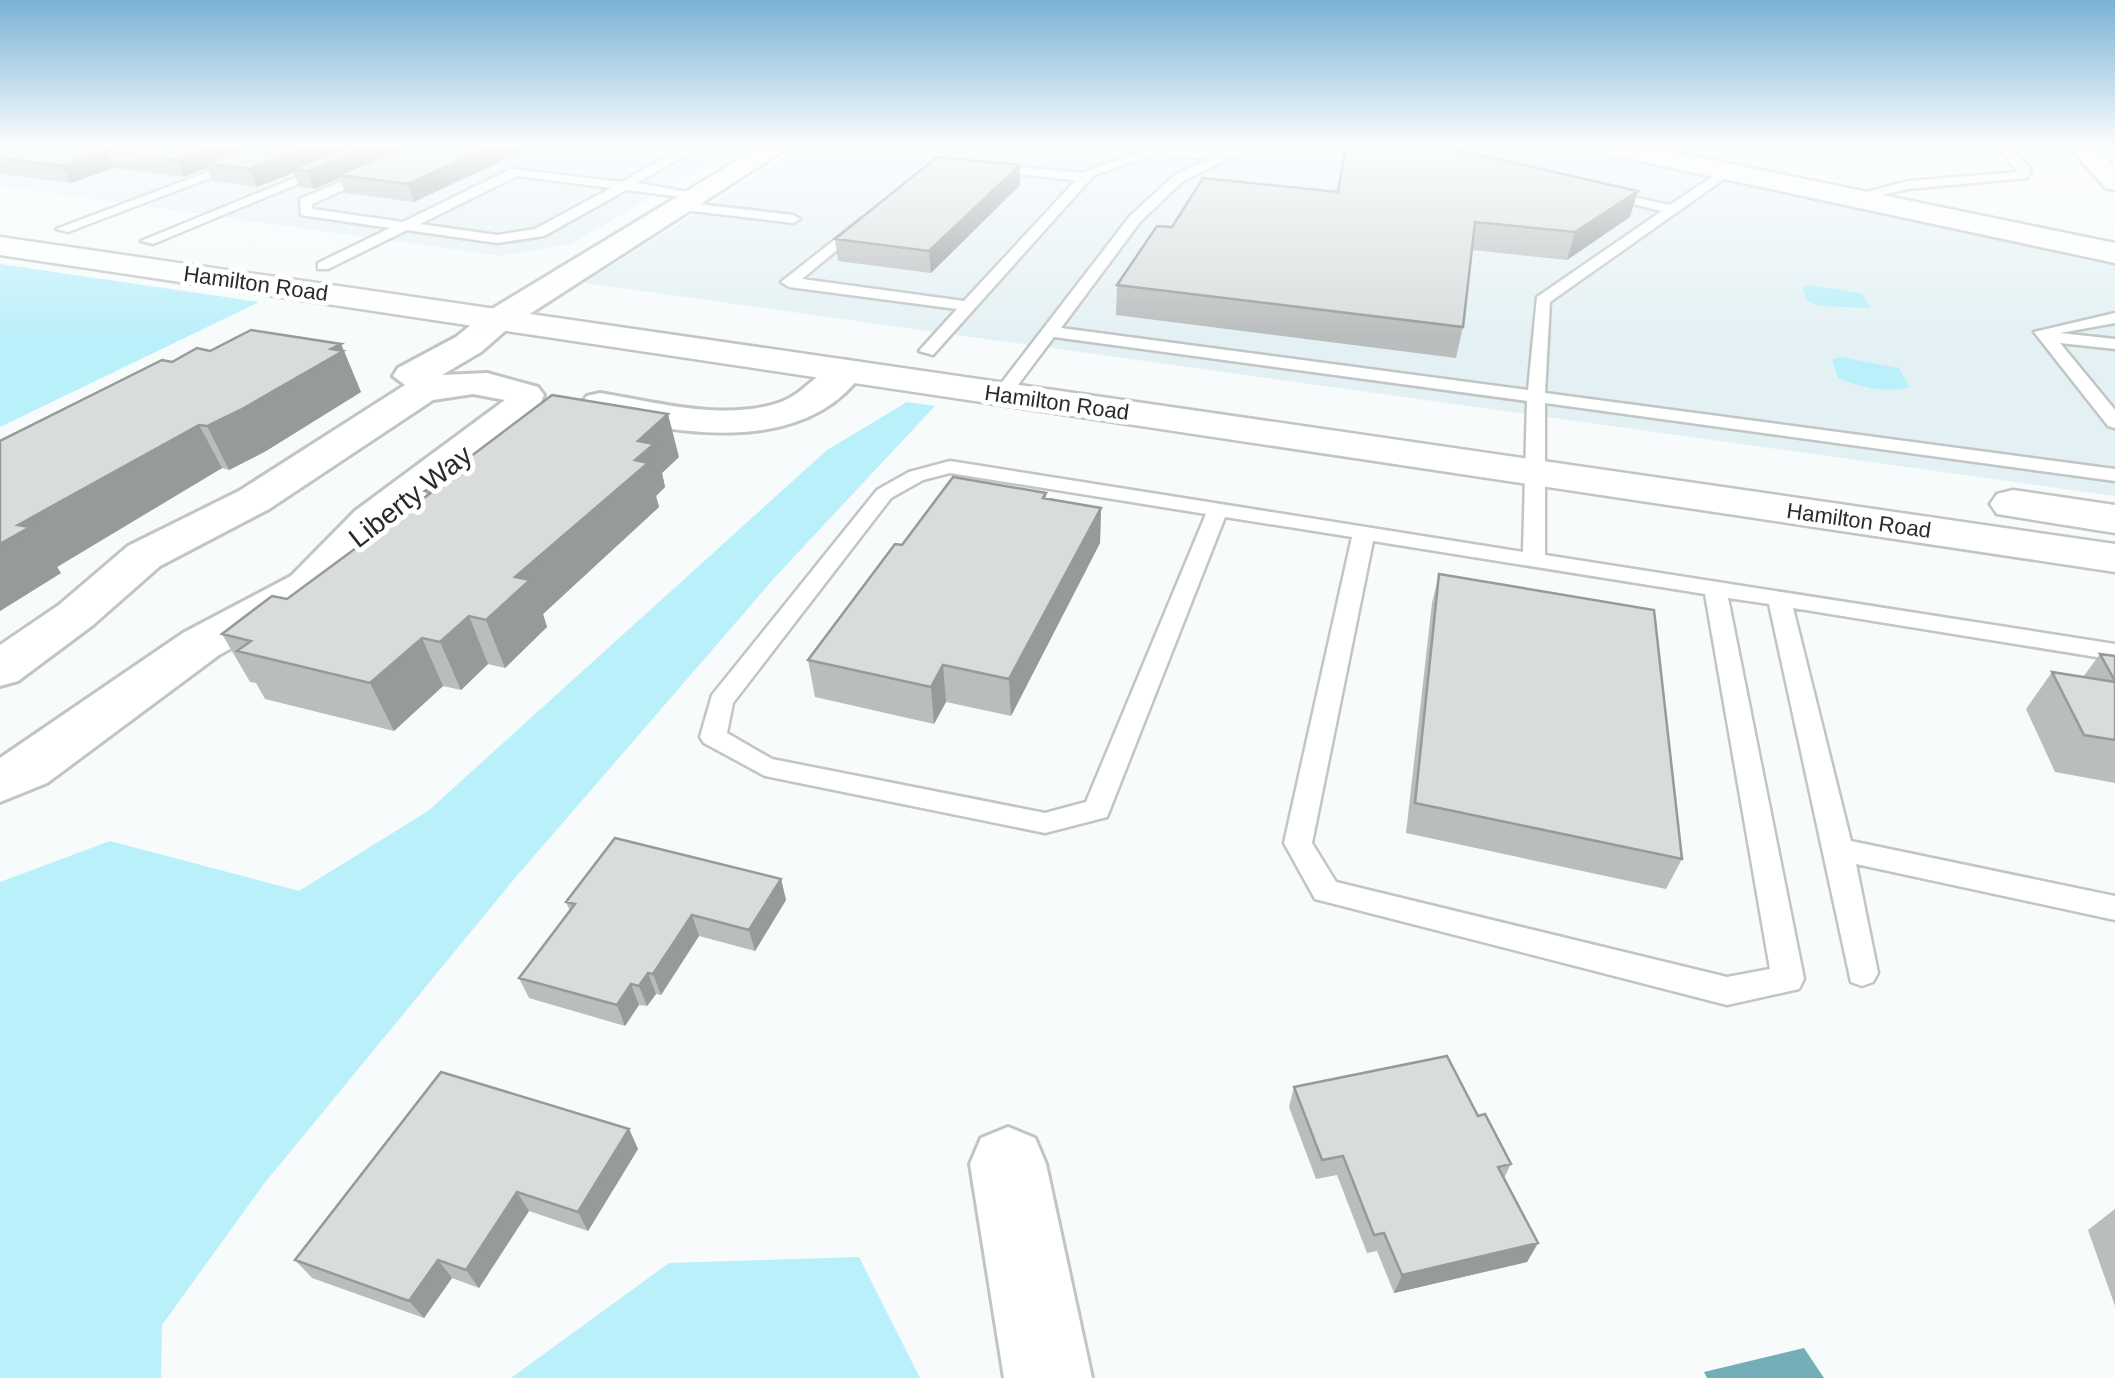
<svg xmlns="http://www.w3.org/2000/svg" width="2115" height="1378" font-family="Helvetica,sans-serif">
	<rect width="100%" height="100%" fill="#f7fbfc"/>
	<path fill="#e4f1f4" d="M53,145H741L571,244L501,256L0,186V162Z
		M805,145H1592L2115,259V496L584,283Z"/>
	<path fill="#baf0fa" d="M0,264L259,302L0,427Z
		M1809,285L1862,293L1870,308L1819,306L1807,301L1802,287Z
		M1840,357L1899,368L1910,387C1889,394 1858,387 1838,378L1832,360Z
		M907,402L935,406L777,575L515,878L263,1185L162,1325L161,1378H0V882L110,841L299,891L428,811L827,450Z
		M859,1257L920,1378H511L669,1263Z"/>
	<path fill="#74aeb9" d="M1804,1348L1824,1378H1707L1704,1372Z"/>
	<g fill="none" stroke-linecap="round" stroke-linejoin="round">
		<defs>
			<path id="service" d="M280,145H296L68,232L56,229Z
				M375,145H391L153,244L141,241Z
				M428,145H443L312,204V209L403,222L511,169L622,182L687,145H703L637,183L705,195L699,199L626,190L544,236L497,243L407,230L328,269H318V263L390,228L301,215L300,199ZM517,176L611,188L535,229L497,235L420,224Z
				M1142,145L1221,154L1241,145H1256L1183,181L1140,222L1061,328L1528,390L1537,297L1662,211L1599,196V190L1670,205L1727,167L1731,174L1550,302L1545,393L2115,469V481L1545,403V555L2115,644V660L1793,608L1851,841L2115,896V920L1856,864L1878,973L1873,982L1862,986L1851,982L1769,604L1728,598L1804,979L1799,989L1727,1005L1315,899L1284,843L1352,537L1225,517L1107,817L1045,833L765,776L704,743L700,737L712,695L877,490L909,472L950,461L1523,552L1527,401L1054,337L1008,398H996V390L1130,216L1175,175L1209,159L1157,154L1094,175L933,355L919,351L957,309L789,287L781,282L861,219L868,223L866,226L802,279L964,301L1076,180L987,171L983,164L1082,173L1147,149ZM950,473L1206,514L1086,802L1045,813L772,759L727,733L733,703L891,498L923,480ZM1373,541L1705,594L1770,969L1727,977L1336,882L1312,843Z
				M1996,145H2008L2031,170L2027,178L1908,189L1852,202L1845,198L1908,181L2018,172Z
				M681,202L793,215L800,219L793,223L676,209V203Z
				M2115,313V323L2060,333L2115,339V349L2060,343L2115,410V428L2108,426L2034,332Z"/>
			<path id="minor" d="M763,145H792L511,326L481,352L442,375L487,373L538,387L544,395L536,414L518,431L387,529L325,596L219,655L47,783L0,802V758L183,633L291,576L355,511L505,400L473,394L433,400L269,509L160,566L93,625L18,681L0,686V645L59,605L128,546L239,491L405,385L393,376L398,368L456,337L487,312Z
				M2067,145H2093L2115,167V190L2106,188Z
				M846,360L859,363L864,371C804,458 675,434 587,412L581,404L587,396L600,393C655,402 726,422 781,402C806,393 821,366 846,360Z
				M1008,1127L1035,1138L1046,1164L1092,1378H1004L970,1164L981,1138Z"/>
			<path id="tertiary" d="M0,145H29L25,150L0,158Z"/>
			<path id="primary" d="M0,237L2115,544V572L0,255Z
				M2013,490L2115,505V533L1997,514L1990,504L1997,494Z"/>
			<path id="trunk" d="M1590,145H1639L2115,243V263L1603,153Z"/>
		</defs>
		<use href="#service" stroke="#c1c5c5" stroke-width="5"/>
		<use href="#minor" stroke="#c1c5c5" stroke-width="6"/>
		<use href="#tertiary" stroke="#c1c5c5" stroke-width="5"/>
		<use href="#primary" stroke="#c1c5c5" stroke-width="5"/>
		<use href="#trunk" stroke="#c1c5c5" stroke-width="5"/>
		<use href="#service" fill="#fff" fill-rule="evenodd"/>
		<use href="#minor" fill="#fff" fill-rule="evenodd"/>
		<use href="#tertiary" fill="#fff" fill-rule="evenodd"/>
		<use href="#primary" fill="#fff" fill-rule="evenodd"/>
		<use href="#trunk" fill="#fff" fill-rule="evenodd"/>
	</g>
	<path fill="#babdbd" d="M21,145H535L414,202L345,193L340,178L314,189L299,187L293,172L257,187L212,181L207,168L184,177L114,168L71,183L0,174V153Z
		M1020,185L931,273L838,261L835,239Z
		M1338,192L1630,217L1567,260L1472,250L1463,327L1456,358L1116,315L1117,285L1172,227Z
		M341,344L361,392L266,451L229,470L222,468L57,567L61,573L0,611V441L172,362L210,351Z
		M679,457L662,473L665,487L656,496L659,507L543,614L547,627L505,668L488,664L461,690L443,686L394,731L265,699L256,683L250,682L222,634L287,599L427,496L425,491Z
		M1046,493V499L1101,508L1100,543L1011,716L946,702L934,724L815,697L808,660L902,545Z
		M1439,574L1682,859L1666,889L1406,833L1432,603Z
		M2100,654L2115,656V783L2055,772L2026,709L2052,672L2083,677Z
		M781,879L786,900L755,951L699,936L661,995L656,994L647,1006L639,1005L625,1026L529,998L519,978L570,911L566,902Z
		M1294,1087L1478,1116L1511,1164L1504,1178L1538,1243L1527,1262L1394,1293L1377,1251L1367,1253L1337,1175L1316,1179L1289,1107Z
		M629,1129L638,1149L588,1231L529,1211L479,1288L452,1278L424,1318L312,1278L295,1260Z
		M2115,1209V1306L2088,1230Z"/>
	<path fill="#979a9a" d="M217,145H270L204,163L207,168L184,177L176,160Z
		M314,145H365L292,169L293,173L257,187L249,169Z
		M372,145H419L338,175L340,178L314,189L307,171Z
		M494,145H535L414,202L408,184Z
		M105,151L114,168L71,183L62,166Z
		M1020,165V185L931,273L929,251Z
		M1638,191L1630,217L1567,260L1575,232Z
		M341,344L361,392L266,451L229,470L207,426Z
		M668,414L679,457L662,473L665,487L656,496L659,507L543,614L547,627L505,668L486,620L515,577L635,460L638,441Z
		M199,425L222,468L57,567L61,573L0,611V544L18,525Z
		M1101,508L1100,543L1011,716L1009,679Z
		M469,616L488,664L461,690L440,642Z
		M422,638L443,686L394,731L370,683Z
		M943,665L946,702L934,724L931,687Z
		M781,879L786,900L755,951L749,930Z
		M692,915L699,936L661,995L653,974Z
		M648,973L656,994L647,1006L639,986Z
		M631,984L639,1005L625,1026L617,1005Z
		M629,1129L638,1149L588,1231L578,1212Z
		M517,1192L529,1211L479,1288L466,1270Z
		M1538,1243L1527,1262L1394,1293L1402,1275Z
		M438,1260L452,1278L424,1318L409,1301Z"/>
	<path fill="#d8dcdc" stroke="#979a9a" stroke-width="2.5" d="M21,145H217L176,160L105,151L62,166L0,158V153Z
		M255,145H314L249,169L204,163Z
		M354,145H372L307,171L292,169Z
		M409,145H494L408,184L338,175Z
		M1346,145H1434L1638,191L1575,232L1475,222L1463,327L1117,285L1157,226L1172,227L1203,178L1338,192Z
		M937,157L1020,165L929,251L835,239Z
		M251,330L341,344L331,349L343,351L244,408L207,426L199,425L18,525L30,527L0,544V441L162,360L172,362L197,348L210,351Z
		M552,395L668,414L638,441L654,444L635,460L648,463L515,577L530,580L486,620L469,616L440,642L422,638L370,683L237,651L251,641L222,634L272,596L287,599L432,492L425,491Z
		M953,477L1046,493L1043,498L1101,508L1009,679L943,665L931,687L808,660L895,544L902,545Z
		M1439,574L1654,610L1682,859L1415,803Z
		M2100,654L2115,656V681Z
		M2052,672L2115,682V740L2084,735Z
		M615,838L781,879L749,930L692,915L653,974L648,973L639,986L631,984L617,1005L519,978L575,904L566,902Z
		M1447,1056L1478,1116L1485,1114L1511,1164L1498,1167L1538,1243L1402,1275L1384,1233L1374,1235L1343,1156L1322,1160L1294,1087Z
		M441,1072L629,1129L578,1212L517,1192L466,1270L438,1260L409,1301L295,1260Z"/>
	<linearGradient id="sky" x2="0" y2="1"><stop stop-color="#79b2d5"/><stop offset="0.43" stop-color="#fbfdfe"/><stop offset="1" stop-color="#fbfdfe" stop-opacity="0"/></linearGradient>
	<rect width="2115" height="338" fill="url(#sky)"/>
	<g text-anchor="middle" stroke-width="10" stroke-linejoin="round" paint-order="stroke">
		<g font-size="22" fill="#292a2a" stroke="#fff">
			<text transform="translate(256 283) rotate(8)" y="8">Hamilton Road</text>
			<text transform="translate(1057 402) rotate(8)" y="8">Hamilton Road</text>
			<text transform="translate(1859 520) rotate(8)" y="8">Hamilton Road</text>
		</g>
		<g font-size="28" fill="#292a2a" stroke="#fff">
			<text transform="translate(410 496) rotate(-38)" y="10">Liberty Way</text>
		</g>
	</g>
</svg>
